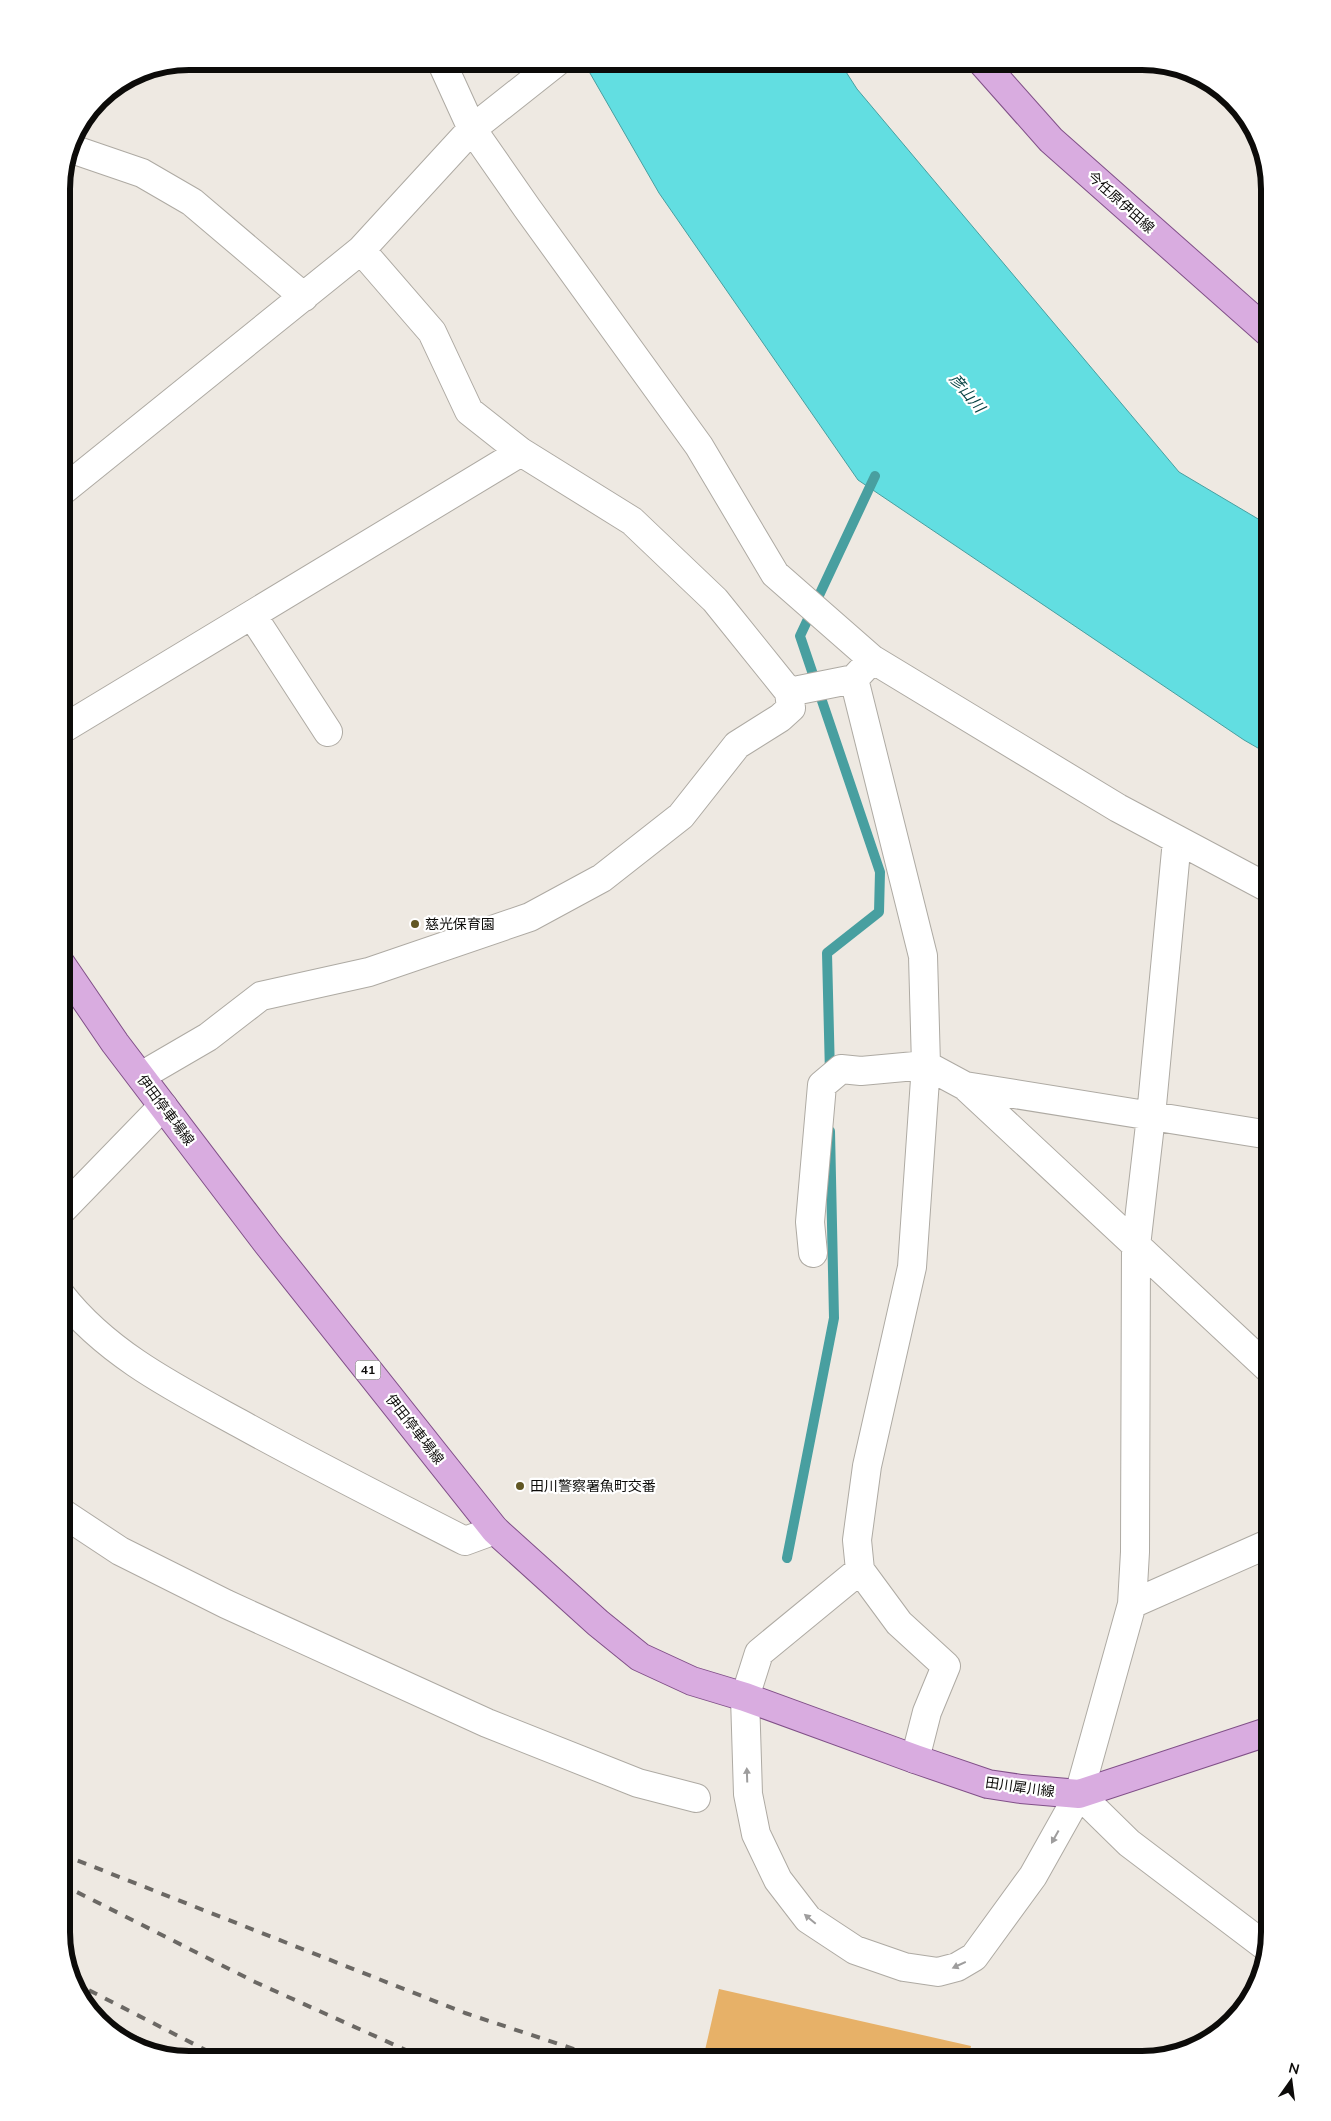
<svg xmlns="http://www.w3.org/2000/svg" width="1331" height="2121" font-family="Mulish,'Noto Sans JP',sans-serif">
	<rect width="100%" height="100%" fill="#eee9e2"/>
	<path fill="#62dee1" stroke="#489fa0" d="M583,61H839L857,89L1179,472L1270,526V755L1244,740L858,480L659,193Z"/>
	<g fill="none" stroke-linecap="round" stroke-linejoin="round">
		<path stroke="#489fa0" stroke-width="10" d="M830,1074L827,953L879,912L880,872L800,636L875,476
			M787,1558L834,1318L830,1131"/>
	</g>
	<path fill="#e7b168" d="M719,1989L971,2046L968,2060L703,2059Z"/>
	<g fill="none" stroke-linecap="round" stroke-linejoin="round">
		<defs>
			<path id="minor" d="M441,61L472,129L527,208L699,446L775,574L872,659L1118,808L1270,889
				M69,148L142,173L192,202L304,297
				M61,492L361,250L472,129L558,61
				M252,615L328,732
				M854,679L923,956L926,1065L912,1267L867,1466L857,1540L860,1570L899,1623L946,1666L927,1712L915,1759
				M789,692L854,679L866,666
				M61,730L521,452
				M141,1076L208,1037L261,996L369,972L530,917L602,878L681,816L737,745L780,718L791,708L789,692L715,600L632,521L521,452L469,411L432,332L361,250
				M965,1086L1270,1135
				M61,1211L163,1106
				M813,1253L810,1222L822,1085L841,1069L861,1071L926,1065L965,1086L1270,1370
				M61,1295C107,1354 175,1388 239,1423C313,1464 389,1502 465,1541L495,1530
				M61,1512L120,1551L226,1604L487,1723L638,1783L696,1798
				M860,1570L759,1653L745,1697L748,1794L756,1834L778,1880L808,1919L855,1950L904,1967L938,1972L957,1967L974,1957L1033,1876L1079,1794L1132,1604L1270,1543
				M1132,1604L1135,1552L1136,1246L1151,1116L1177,840
				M1079,1794L1129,1843L1265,1946"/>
			<path id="major" d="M981,61L1051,140L1270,334
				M61,964L115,1043L267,1243L495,1530L598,1623L640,1657L692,1681L745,1697L915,1759L988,1784L1021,1789L1079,1794L1270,1731"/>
		</defs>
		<use href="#minor" stroke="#aeaaa3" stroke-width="30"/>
		<use href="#major" stroke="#805088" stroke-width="30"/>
		<use href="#minor" stroke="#fff" stroke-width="28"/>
		<use href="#major" stroke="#d9ace0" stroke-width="28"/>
		<path stroke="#6b6864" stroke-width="4" stroke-dasharray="9 9" stroke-linecap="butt" d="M61,1854L465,2013L607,2060
			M61,1884L255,1982L428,2060
			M73,1982L225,2060
			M103,2021L172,2056"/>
	</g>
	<defs><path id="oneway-solid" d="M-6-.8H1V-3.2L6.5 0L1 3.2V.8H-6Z" transform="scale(1.25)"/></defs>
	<g fill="#9e9d9d">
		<use href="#oneway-solid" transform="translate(747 1775) rotate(-92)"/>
		<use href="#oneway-solid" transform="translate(1055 1837) rotate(119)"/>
		<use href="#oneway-solid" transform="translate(810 1919) rotate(-140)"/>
		<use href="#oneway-solid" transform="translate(959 1965) rotate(155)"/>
	</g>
	<g fill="#615724" stroke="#fff" stroke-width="2">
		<circle cx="415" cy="924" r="5"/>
		<circle cx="520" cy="1486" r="5"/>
	</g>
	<g text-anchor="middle" stroke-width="4.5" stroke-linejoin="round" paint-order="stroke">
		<rect fill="#fff" stroke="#555453" stroke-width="1" x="355.5" y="1360.5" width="25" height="19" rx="4"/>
		<g font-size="12" font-weight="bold" fill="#0c0b09">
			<text x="368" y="1374">41</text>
		</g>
		<g font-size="14" fill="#0c0b09" stroke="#fff">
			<text transform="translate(1121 202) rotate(42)" y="5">今任原伊田線</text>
			<text transform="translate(166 1110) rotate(53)" y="5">伊田停車場線</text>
			<text transform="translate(415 1429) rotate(52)" y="5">伊田停車場線</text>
			<text transform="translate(1020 1787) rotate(8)" y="5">田川犀川線</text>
		</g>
		<g font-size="14" fill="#0c0b09" stroke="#fff" text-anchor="start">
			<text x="425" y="929">慈光保育園</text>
			<text x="530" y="1491">田川警察署魚町交番</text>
		</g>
		<g font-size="15" font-style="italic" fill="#064243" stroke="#fff">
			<text transform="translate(967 393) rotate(50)" y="5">彦山川</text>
		</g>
	</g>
	<path d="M0 0H1331V2121H0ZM189 70H1142A119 119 0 0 1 1261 189V1932A119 119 0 0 1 1142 2051H189A119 119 0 0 1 70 1932V189A119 119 0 0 1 189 70Z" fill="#fff" fill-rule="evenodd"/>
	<path fill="none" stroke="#0c0b09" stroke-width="6" d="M189 70H1142A119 119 0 0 1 1261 189V1932A119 119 0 0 1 1142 2051H189A119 119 0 0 1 70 1932V189A119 119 0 0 1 189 70Z"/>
	<g transform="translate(1291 2081) rotate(14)" stroke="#ffffff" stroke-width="4" paint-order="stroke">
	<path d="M0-4L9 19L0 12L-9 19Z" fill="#0c0b09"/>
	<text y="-8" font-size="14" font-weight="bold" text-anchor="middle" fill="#0c0b09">N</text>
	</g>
</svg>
